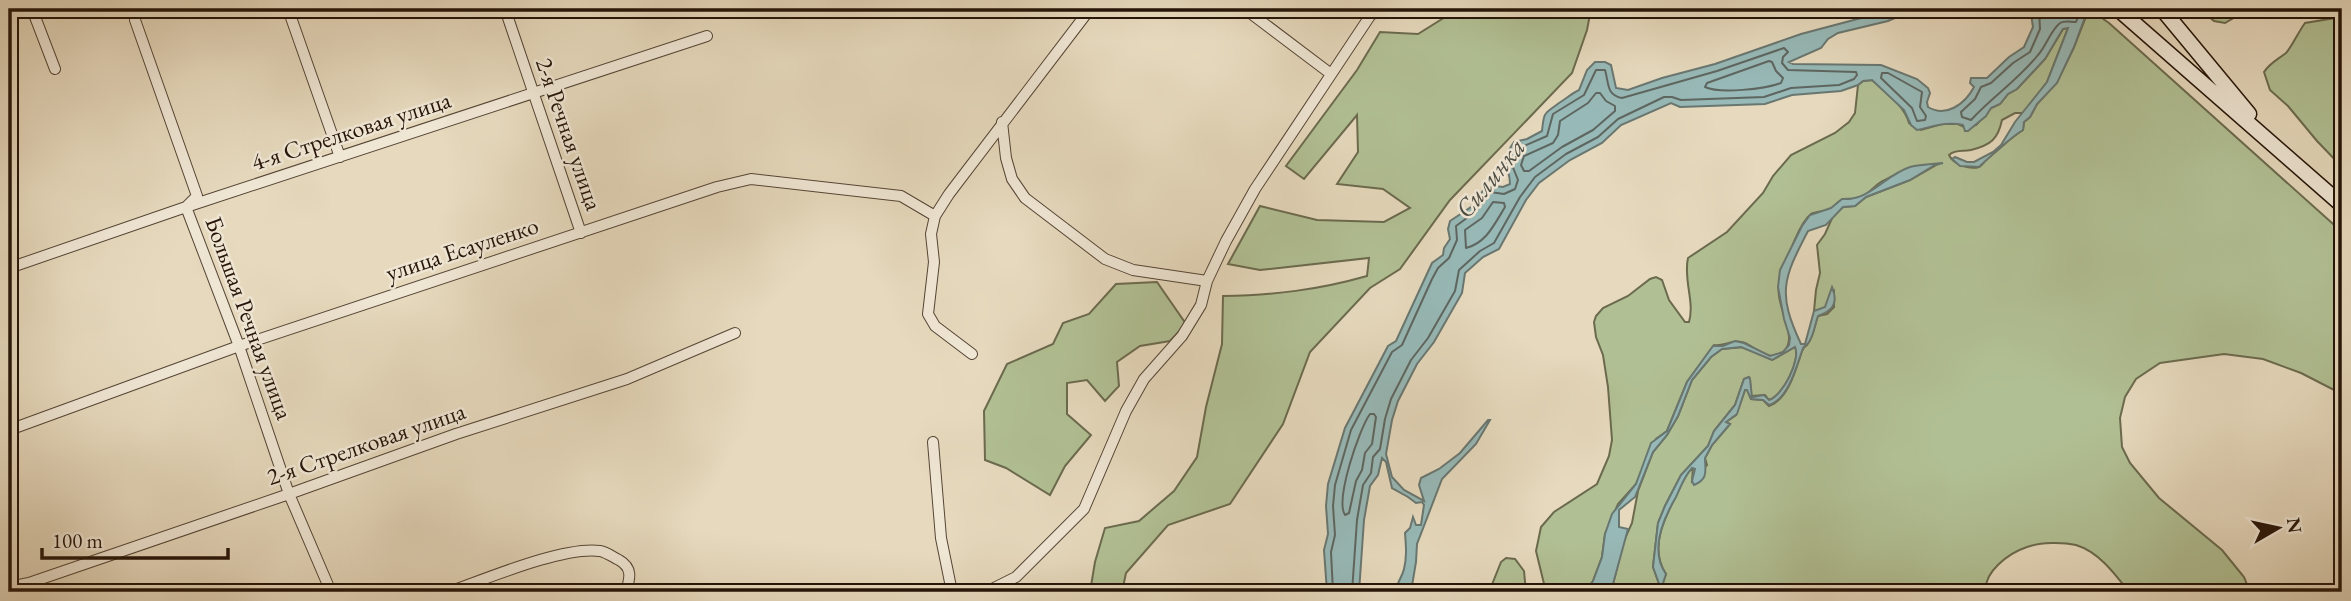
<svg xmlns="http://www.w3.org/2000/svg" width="2351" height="601" font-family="'EB Garamond',serif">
	<rect width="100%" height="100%" fill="#e6d9bd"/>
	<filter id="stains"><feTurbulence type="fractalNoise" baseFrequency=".00286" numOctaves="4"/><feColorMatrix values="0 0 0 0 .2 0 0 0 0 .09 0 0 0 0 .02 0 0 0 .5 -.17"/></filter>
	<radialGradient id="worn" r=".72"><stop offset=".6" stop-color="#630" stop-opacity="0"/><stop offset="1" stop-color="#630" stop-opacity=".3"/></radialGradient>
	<path fill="#b1c094" stroke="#6b6a4e" stroke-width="2" d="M1458,9H1591L1587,30L1572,73L1450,200L1400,269L1370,288L1310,352L1283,424L1230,504L1168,525L1126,573L1122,592H1090L1095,562L1105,528L1139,521L1174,491L1197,457L1206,407L1222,344L1223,296C1274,295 1318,290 1367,276L1369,258L1260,270L1228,264L1260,206L1317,220L1384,222L1410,208L1383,189L1337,184L1358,152L1357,115L1304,179L1286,166L1357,70L1380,32L1418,34Z
		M2089,9L2109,23L2342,232V394L2301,373L2263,359L2224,354L2160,363L2136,379L2125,397L2120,418L2122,447L2130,463L2159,498L2222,550L2244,577L2250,592H2129C2115,574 2099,552 2076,545C2063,542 2040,542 2027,547C2009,553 1983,572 1986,592H1666L1663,583L1666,574C1649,549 1664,519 1676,496C1682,485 1683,474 1693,468L1692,481L1707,465L1705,458L1712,445L1730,424L1726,422L1736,415L1745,390L1747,389L1751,399L1763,400L1769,406C1789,399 1796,368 1802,351C1805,344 1805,349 1809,342C1813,335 1815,324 1818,316L1827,314L1834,307V292L1824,309L1814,311L1816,290L1820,273L1817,245L1825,234L1833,216L1843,207L1855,206L1866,197L1910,180L1936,165C1914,164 1900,172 1881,182C1874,186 1869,194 1860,198C1854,200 1850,198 1844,199C1839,200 1836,205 1832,208C1826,212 1817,211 1811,214C1797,225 1786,265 1780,282C1772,302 1801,338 1783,352C1769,363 1756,348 1745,343C1734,338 1724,347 1714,345L1687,382L1667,431L1656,439L1636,484L1618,504L1605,534L1602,557L1593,581L1585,592H1546L1536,551L1541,527L1554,512L1597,484L1609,456L1612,440L1608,387L1603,355L1596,337L1594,322L1596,316L1603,308L1628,296L1650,279L1656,277L1662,280L1669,300L1685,322H1689C1695,302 1683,279 1688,258L1727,232L1763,193L1773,176L1791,155L1835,133L1849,122L1855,113L1858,85L1863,81L1872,80C1885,90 1905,107 1909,123L1921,130L1942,124H1958L1964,127L1976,125L1991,108L2000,104L2008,94L2017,89L2045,59L2063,29L2068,28L2047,82L2024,113H2015L2002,120C1998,139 1991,145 1971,150C1963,152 1956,149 1949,155C1953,164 1970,170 1979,167C1982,166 1985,160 1987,159C2000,149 2010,138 2023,130L2024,122L2030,117L2037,104L2057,82L2074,47Z
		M2200,9H2236L2237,16L2225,23L2214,21Z
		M2342,10V167L2317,141L2288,106L2270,90L2264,72C2270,63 2277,60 2286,53C2291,48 2299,31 2305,23L2335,18Z
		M1157,282L1186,324L1170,341L1140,346L1117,362L1119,386L1105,401L1087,380L1067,383V414L1091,435L1065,466L1050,495L1006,468L985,460L984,411L1007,364L1053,344L1063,323L1089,314L1116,284Z
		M1744,347L1772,360L1795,347C1801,360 1783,396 1769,400L1765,395L1751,396L1750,379L1749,377L1744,379L1735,405L1714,431L1708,446L1681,475L1665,506L1658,523L1653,567L1662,592H1614L1613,584L1623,543L1632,523L1638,491L1653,452L1667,435L1678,416L1692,380L1711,357L1722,349Z
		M1506,558L1515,559L1524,571L1526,592H1489L1501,562Z"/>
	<path fill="#97b9b7" stroke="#697771" stroke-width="2" d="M1884,9H1891L1892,15L1909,9H1916L1888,21L1838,33L1828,39L1821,48L1789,62L1793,64L1881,65L1917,79L1928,88L1930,93L1927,102L1928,107C1946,118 1965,104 1974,87L1970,83L1971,78H1987L2009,57L2024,47L2033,27L2031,14L2034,9H2088L2074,47L2057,83L2037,104L2030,117L2024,122L2023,130C2007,140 1993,154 1979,167L1960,166L1952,159L1955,157L1967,162H1974L1993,152L2001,145L2015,122L2047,82L2068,28L2063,29L2045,59L2017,89L2008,94L2000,104L1991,108L1986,116L1968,131H1965L1963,125C1947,121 1932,127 1917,130L1911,125L1904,110L1872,80L1863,81L1858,85L1841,91L1792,95L1765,104L1680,107L1671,103L1621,125L1602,143L1570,160L1539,183L1526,200L1499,249L1483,257L1465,273L1462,293L1434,342L1417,364L1398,401L1392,420L1386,454L1392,477L1404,490L1424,501L1419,485L1421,478L1439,469L1460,453L1488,420H1490L1476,444L1442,479L1417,544L1416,562L1411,592H1396C1396,583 1402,578 1404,569C1407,556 1406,546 1405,533L1410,528L1413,517L1416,525H1421L1424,505L1422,502L1416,503L1408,497L1392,488L1386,462L1382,458L1378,475L1370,486L1364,520L1359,592H1327L1324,550L1328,534L1326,506L1328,484L1345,428L1388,346L1396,341L1432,263L1443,255L1444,248L1450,239L1448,229L1450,221L1471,207L1487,185L1503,187L1510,184C1510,166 1499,163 1514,142L1527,139L1542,131C1544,110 1545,114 1559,103C1567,98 1571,94 1579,90L1587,70L1595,62H1605L1611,65L1616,88L1628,90L1662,78L1715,64L1801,34L1865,17Z
		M1943,163L1935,165L1910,180L1866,197L1855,206L1843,207L1826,225L1808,231C1783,279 1777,293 1801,344H1805L1814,311L1825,307L1832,287C1839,304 1832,311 1818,316C1815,324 1814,335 1809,342C1804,349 1805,343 1802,351C1796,368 1788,399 1769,405L1763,400L1751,399L1747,390H1745L1737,414L1726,422L1730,424L1712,445L1705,458C1705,470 1709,479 1694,485L1692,481L1695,469L1692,468C1684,477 1681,486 1676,497C1663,519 1649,550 1666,574L1663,583L1666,592H1662L1653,567L1658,523L1665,506L1681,475L1708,446L1714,431L1735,405L1744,379L1749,377L1750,379L1752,397L1764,395L1769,400C1783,396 1801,359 1795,347L1772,360L1741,347L1722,349L1711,357L1692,380L1678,416L1667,435L1653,452L1635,497L1619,510V527L1628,529L1613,584L1614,592H1607L1605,588L1595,587L1585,592L1593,581L1602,557L1605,534L1612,514L1636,484L1651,443L1667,431L1687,382L1713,346H1723L1735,341L1744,343L1770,356L1783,352L1789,345L1790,338L1784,319L1778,287L1780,270L1802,226L1810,215L1831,208L1842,199C1870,201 1885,175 1910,167C1920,164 1932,164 1943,163Z"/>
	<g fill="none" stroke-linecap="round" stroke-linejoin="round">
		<path stroke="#5e6660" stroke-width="2" d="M2039,9L2040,29L2030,52L2013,63L1991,83L1981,87L1975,99L1961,112L1962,117L1971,120C1992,97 2018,80 2038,55C2046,46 2051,30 2060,23C2065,20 2071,22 2076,22L2081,9
			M1769,61L1772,62L1776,71L1783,78L1781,83C1765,89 1720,94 1705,87L1707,83Z
			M1882,73H1888L1922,92L1920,107L1926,116L1925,120L1917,121L1912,108L1881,78Z
			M1596,93H1600L1606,101L1615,106V111L1593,130L1562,147L1529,171H1524L1521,165L1524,156L1553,143L1558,135L1560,121L1588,103Z
			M1493,202L1504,203L1505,207C1494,225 1486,243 1466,248L1465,230L1482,218Z
			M1370,414H1374L1376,417L1372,444L1365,453L1362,470L1356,481L1349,513L1345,515C1335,500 1359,429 1370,414Z
			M1333,592L1331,552L1335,535L1333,506L1335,485L1351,430L1392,352L1402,345L1432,279L1438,268L1449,258L1457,240L1456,226L1475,212L1490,192L1504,194L1515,189L1518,180L1512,165L1517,149L1547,136L1553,114L1584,95L1596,70H1605C1609,83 1606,95 1622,98L1717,71L1784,48L1788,52L1783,57L1782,63L1788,70L1856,72L1857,75L1854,79L1839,85L1791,88L1764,97L1681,100L1672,97H1664L1618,119L1598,137L1566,154L1535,177L1520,197L1494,243L1480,251L1459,270L1455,291L1428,338L1411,360L1391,399L1385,419L1380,449L1373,457L1371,473L1363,485L1357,520L1352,592"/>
		<defs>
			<path id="minor" d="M32,9L55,69
				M288,9L340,157
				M505,9L581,233
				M1245,9L1331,74
				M135,20L197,196L186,207L239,346L289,494L331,592
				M1002,122L1006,158L1012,179L1025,198L1105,259L1133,270L1207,281
				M9,268L186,207L707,36
				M972,354L935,326L928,314L934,262L931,234L935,216L949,194L1090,9
				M9,430L239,346L717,187L751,179L901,196L935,216
				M933,442L941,538L952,592
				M9,587L29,583L289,494L456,434L627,379L735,333
				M449,592C486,579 563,546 600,551C606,552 613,557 619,560C633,568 630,578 626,592
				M986,592L1016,577L1084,509L1126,411L1144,379L1182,336L1201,305L1207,281L1226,241L1255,189L1352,43L1370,16L1378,9"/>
			<path id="secondary" d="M2118,9L2342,205
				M2162,9L2249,114"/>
		</defs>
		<use href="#minor" stroke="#554535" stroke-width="12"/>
		<use href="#secondary" stroke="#251408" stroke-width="17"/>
		<use href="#minor" stroke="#efe6d4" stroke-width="10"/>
		<use href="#secondary" stroke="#efe6d4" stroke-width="14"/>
	</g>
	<g text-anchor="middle" stroke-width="5" stroke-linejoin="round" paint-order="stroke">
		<g font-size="24" fill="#251408" stroke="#efe6d4">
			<text transform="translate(351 131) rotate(-18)" y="8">4-я Стрелковая улица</text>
			<text transform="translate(569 134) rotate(71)" y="8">2-я Речная улица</text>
			<text transform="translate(462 249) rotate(-18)" y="8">улица Есауленко</text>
			<text transform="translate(249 318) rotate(70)" y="8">Большая Речная улица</text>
			<text transform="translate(366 444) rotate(-19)" y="8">2-я Стрелковая улица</text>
		</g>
		<g font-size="26" font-style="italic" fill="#4d4e45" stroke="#efe6d4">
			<text transform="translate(1490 178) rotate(-51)" y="9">Силинка</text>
		</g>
	</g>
	<rect width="2351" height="601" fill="none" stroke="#e6d9bd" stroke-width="35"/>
	<rect x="10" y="10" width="2330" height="580" fill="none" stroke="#251408" stroke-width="3.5"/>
	<rect x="18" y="18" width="2316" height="566" fill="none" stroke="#251408" stroke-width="2"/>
	<g transform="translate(2278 528) rotate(81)" stroke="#efe6d4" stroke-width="5" paint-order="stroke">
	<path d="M0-5L12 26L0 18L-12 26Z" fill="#251408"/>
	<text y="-10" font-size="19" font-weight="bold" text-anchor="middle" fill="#251408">N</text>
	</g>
	<path d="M42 548v10h186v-10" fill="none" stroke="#251408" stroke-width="3.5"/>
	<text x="52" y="548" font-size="21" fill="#251408" stroke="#efe6d4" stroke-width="5" paint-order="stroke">100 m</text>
	<rect width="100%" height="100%" filter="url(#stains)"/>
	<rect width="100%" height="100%" fill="url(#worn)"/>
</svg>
